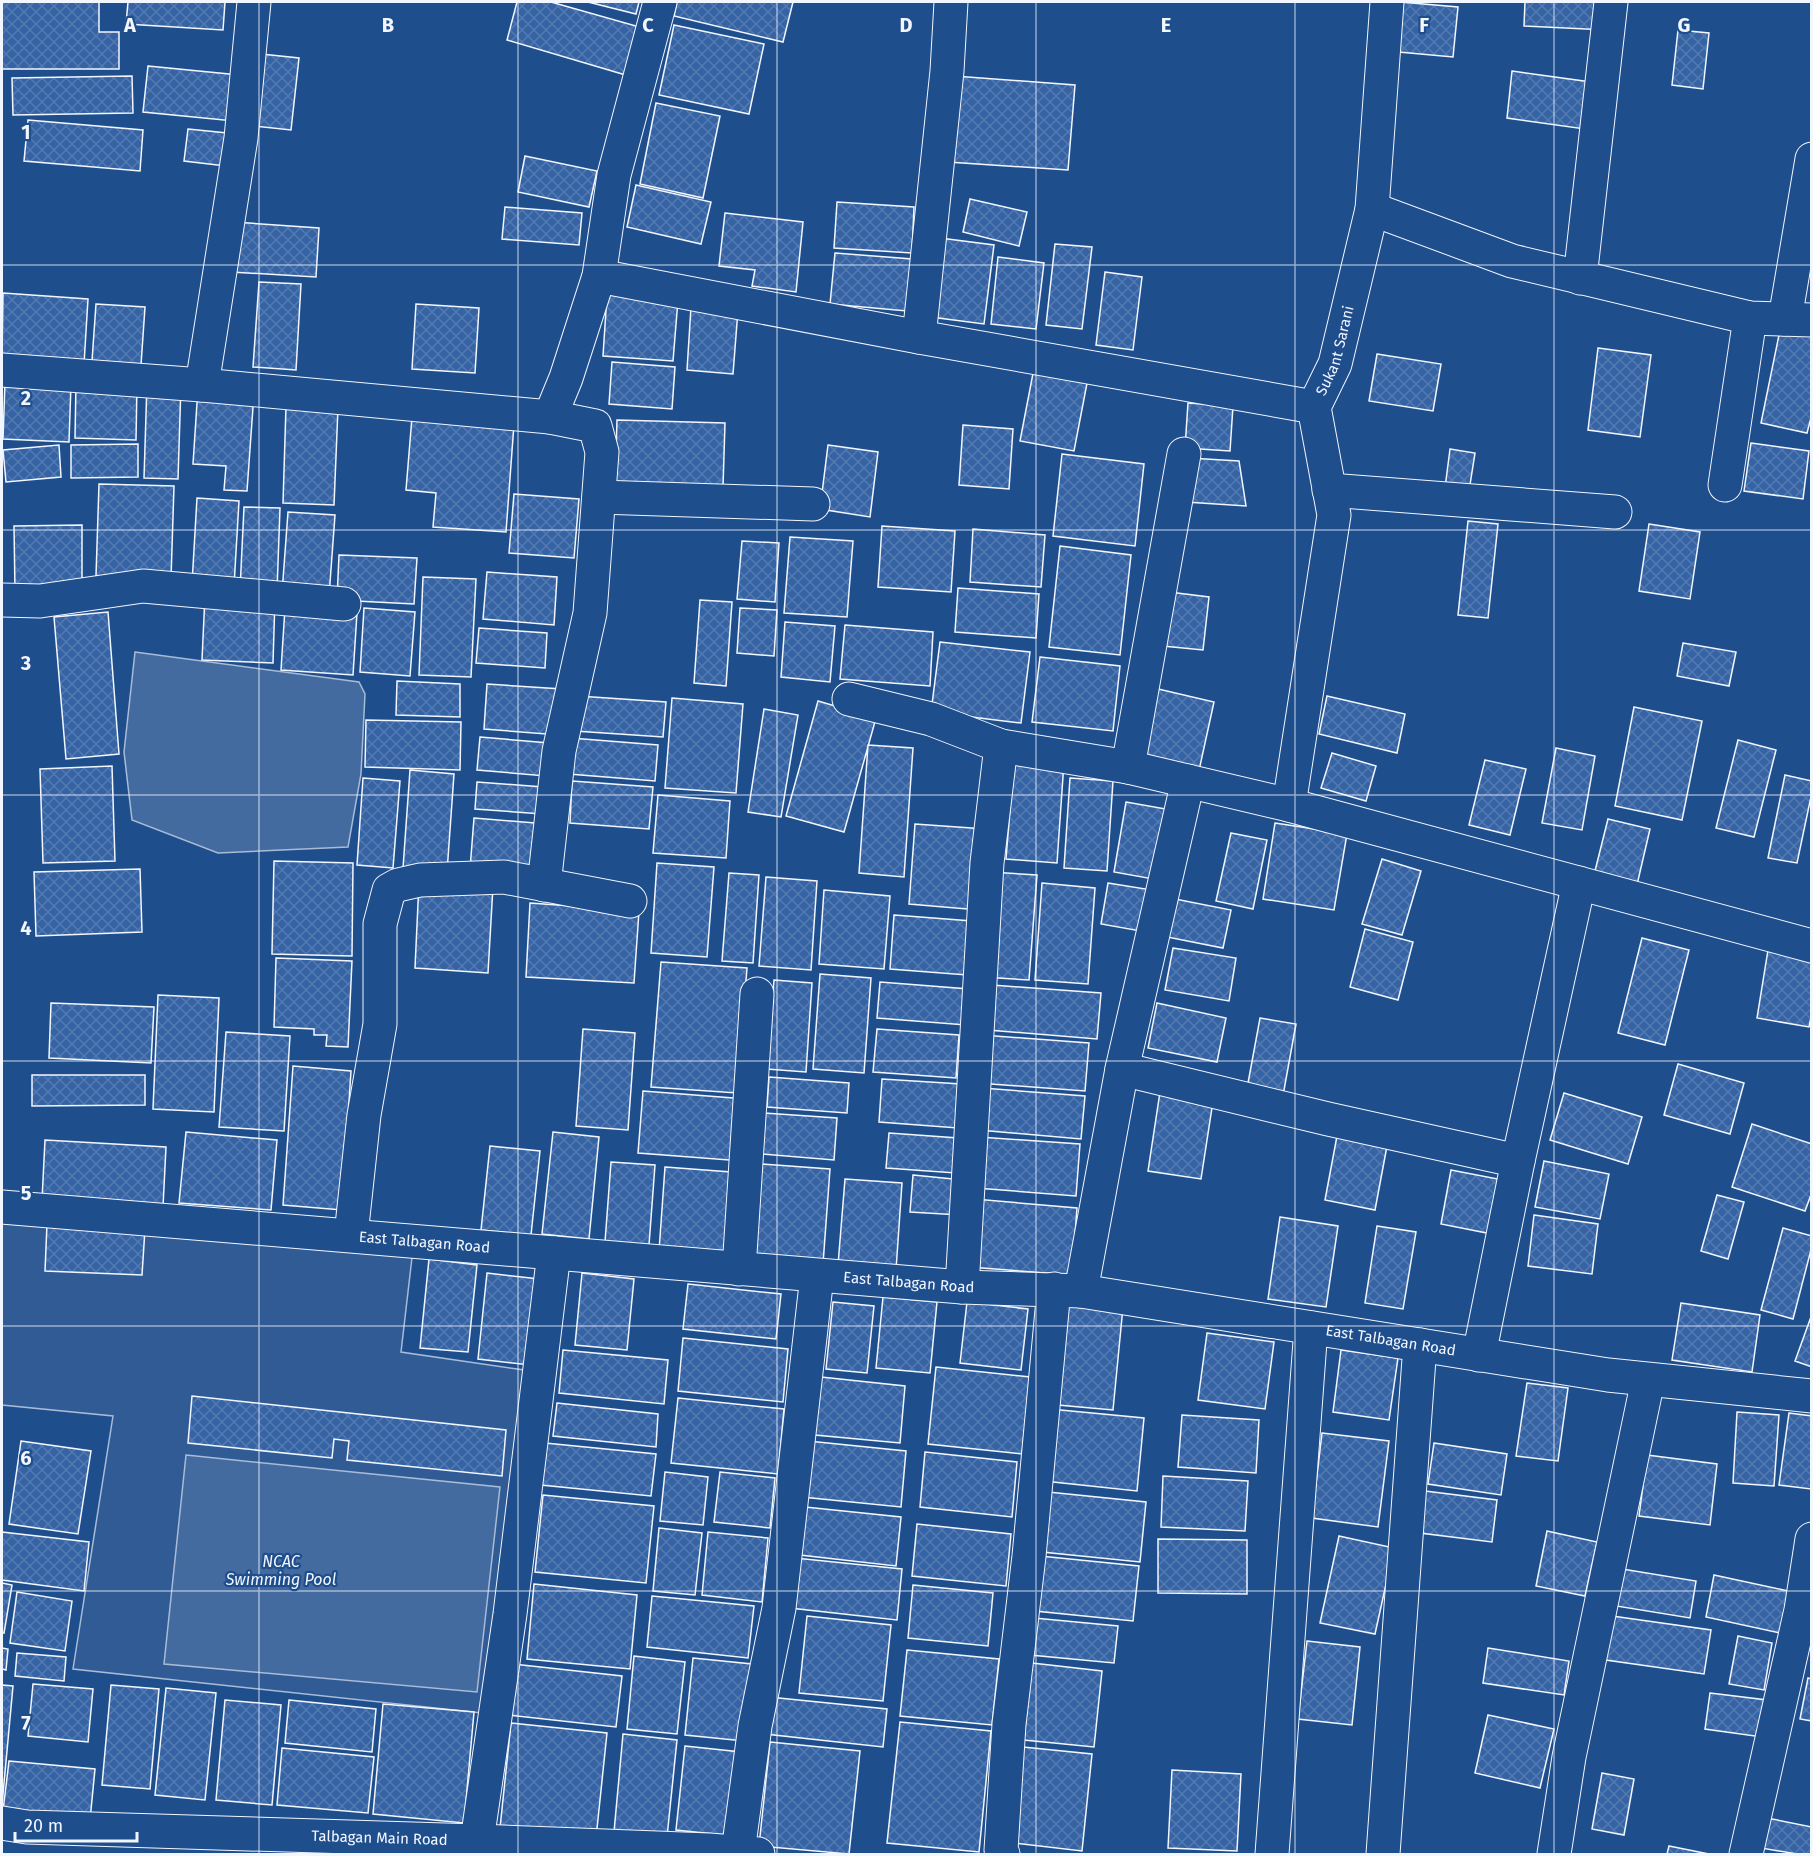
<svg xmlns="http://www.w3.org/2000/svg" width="1813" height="1856" font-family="'Fira Sans',sans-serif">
	<defs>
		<pattern id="building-cross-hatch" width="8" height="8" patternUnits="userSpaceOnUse" patternTransform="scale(1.5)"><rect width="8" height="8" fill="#3563a3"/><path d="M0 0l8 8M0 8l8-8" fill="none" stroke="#537ab1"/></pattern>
	</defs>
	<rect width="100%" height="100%" fill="#1f4e8c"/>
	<path fill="#305b95" stroke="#a8bbd7" stroke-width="1.5" d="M2,1211L413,1249L401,1352L524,1370L482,1713L73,1669L113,1416L2,1405Z"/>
	<path fill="#446ba0" stroke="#a8bbd7" stroke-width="1.5" d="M135,652L359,682L365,694L361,774L348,847L218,853L132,820L124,752Z
		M186,1455L500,1487L477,1692L164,1664Z"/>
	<path fill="url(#building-cross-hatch)" stroke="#f2f6ff" stroke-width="1.5" d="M2,2H99V32H119V69H2Z
		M128,2H225L223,30L126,24Z
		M517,2H551L643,28L629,76L507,40Z
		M588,2H639L636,14Z
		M677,2H793L783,42L674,16Z
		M1400,2L1458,7L1453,57L1388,51Z
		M1525,2H1608L1606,30L1524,26Z
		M674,25L764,44L749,114L659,95Z
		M1678,30L1709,33L1703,89L1672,85Z
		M252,53L299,58L291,130L244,125Z
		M148,66L239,75L234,121L143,112Z
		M1512,71L1598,83L1592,130L1507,118Z
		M132,76L133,113L13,115L12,78Z
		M954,76L1075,85L1068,170L948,162Z
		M656,103L720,116L703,198L640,184Z
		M28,120L143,130L140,171L24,161Z
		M188,129L237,134L234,167L184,161Z
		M525,156L597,171L589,207L518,192Z
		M636,185L711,202L701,244L627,227Z
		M970,199L1027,212L1019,246L963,232Z
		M837,202L914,207L912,253L834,248Z
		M505,207L582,213L579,245L502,239Z
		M725,213L803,222L796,292L752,286L755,270L719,266Z
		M234,222L319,228L316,277L231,272Z
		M940,238L994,245L984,324L931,317Z
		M1055,244L1092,247L1082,329L1046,325Z
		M835,253L912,259L907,311L830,304Z
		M998,257L1044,263L1036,329L991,324Z
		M1105,272L1142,277L1133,350L1096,345Z
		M259,282L301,284L296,370L253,367Z
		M3,293L88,299L84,364L2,358Z
		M607,295L678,300L673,361L603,356Z
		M96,304L145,307L141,365L92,361Z
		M416,304L479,308L475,373L412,369Z
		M691,307L738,310L733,374L687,370Z
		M1780,330L1812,336V414L1807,433L1761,423Z
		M1598,348L1651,355L1640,437L1588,430Z
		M1377,354L1441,364L1433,411L1369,401Z
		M612,362L675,367L672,409L609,404Z
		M1034,368L1088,378L1074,451L1020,441Z
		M5,382L71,384L69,442L3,439Z
		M76,383L137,384L136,440L75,438Z
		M147,383L181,384L178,479L144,478Z
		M198,388L254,393L247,491L224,490L226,466L193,464Z
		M1188,403L1233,406L1230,451L1185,448Z
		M286,406L338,408L334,505L283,503Z
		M412,417L514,424L506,532L433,527L436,493L406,490Z
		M617,420L725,423L723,487L615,485Z
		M963,425L1013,429L1009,489L959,485Z
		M1751,443L1809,451L1803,499L1744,491Z
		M138,444V477L71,478V445Z
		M59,445L61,477L6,482L3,450Z
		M828,445L878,452L870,517L820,509Z
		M1450,449L1475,453L1469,491L1445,488Z
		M1062,454L1144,464L1135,546L1053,536Z
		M1189,458L1239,461L1246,506L1186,502Z
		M99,484L174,486L171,579L96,576Z
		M514,494L579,499L574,558L509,553Z
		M197,498L239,501L234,586L192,584Z
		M244,507L280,508L277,591L240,590Z
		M288,512L335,515L329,596L282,593Z
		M1468,521L1498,524L1488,618L1458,615Z
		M1649,524L1700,532L1690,599L1639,591Z
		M82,525V592H15L14,526Z
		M882,526L955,531L951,592L878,587Z
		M973,529L1045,535L1041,587L970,582Z
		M790,537L853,541L847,617L784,613Z
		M742,541L779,543L775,602L737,599Z
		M1060,546L1131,555L1120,655L1049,647Z
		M339,555L417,558L414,604L337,600Z
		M487,572L557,577L554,625L483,619Z
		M423,577L476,579L471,677L419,675Z
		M958,588L1039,594L1036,638L955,632Z
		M1169,592L1209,597L1203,650L1163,646Z
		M205,595L275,598L273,663L202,660Z
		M700,600L732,602L726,686L694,683Z
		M285,608L357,613L353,675L281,670Z
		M364,608L415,612L410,676L360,672Z
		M740,608L777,610L774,656L737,653Z
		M108,612L119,754L66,759L54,617Z
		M785,622L835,626L830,682L781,677Z
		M845,625L933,632L930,686L840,679Z
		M479,628L547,633L545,668L476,663Z
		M940,642L1030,652L1021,723L931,712Z
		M1683,643L1736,652L1729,686L1677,676Z
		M1040,657L1120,666L1113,731L1032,722Z
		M397,681L460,684V717L396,715Z
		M487,684L562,689L559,735L484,729Z
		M1154,688L1214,702L1198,775L1138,761Z
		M578,696L666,702L663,737L575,731Z
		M1327,696L1405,714L1397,753L1319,734Z
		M672,698L743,704L736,793L665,788Z
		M818,701L876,718L844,832L786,816Z
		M1634,707L1702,721L1682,820L1615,806Z
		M764,709L798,715L781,817L748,812Z
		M366,720L461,722L460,770L365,767Z
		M480,737L549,743L546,776L477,770Z
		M571,738L658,745L655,781L569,774Z
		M1738,740L1776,750L1754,837L1716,828Z
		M868,745L913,748L904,877L859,873Z
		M1556,748L1595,756L1582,830L1542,823Z
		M1332,753L1376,766L1366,801L1321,788Z
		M1014,759L1064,762L1057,863L1006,859Z
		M1485,760L1526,769L1510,835L1469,825Z
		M112,766L115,861L43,863L40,769Z
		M410,770L454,774L447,872L403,868Z
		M1785,775L1812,781V792L1797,863L1768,858Z
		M363,778L400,781L393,868L357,865Z
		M1070,778L1113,781L1107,871L1064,868Z
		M572,781L653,787L649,829L570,823Z
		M477,782L543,787L542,814L475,809Z
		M658,795L730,801L726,858L653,853Z
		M1126,802L1166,809L1153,879L1114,872Z
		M474,818L547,824L543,875L470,869Z
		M1608,819L1650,829L1636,889L1593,879Z
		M1275,823L1347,834L1334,910L1263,899Z
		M915,824L985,829L979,910L909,904Z
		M1231,833L1267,840L1253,909L1216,901Z
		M1382,859L1421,871L1402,935L1362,924Z
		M274,861L353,863L352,956L272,954Z
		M657,863L714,867L707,957L651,953Z
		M140,869L142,932L36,936L34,872Z
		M991,872L1037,875L1029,980L983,977Z
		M729,873L759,875L753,963L722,961Z
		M766,877L817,881L811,970L759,966Z
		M419,882L493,886L488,973L415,968Z
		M1042,883L1095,888L1088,984L1035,980Z
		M1108,883L1152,890L1146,932L1101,924Z
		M824,890L890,896L884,969L819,964Z
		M1170,898L1231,910L1223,948L1162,936Z
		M530,903L639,911L634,983L526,977Z
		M894,915L972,921L967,975L890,969Z
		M1365,929L1413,942L1398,1000L1350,987Z
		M1642,938L1689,950L1665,1045L1618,1033Z
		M1173,948L1236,958L1229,1001L1165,990Z
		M1768,950L1812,957V1012L1809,1027L1757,1018Z
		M276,958L352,961L348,1047L326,1046L327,1035H314V1029L274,1027Z
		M661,962L747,968L737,1093L651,1087Z
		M820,974L871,978L864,1073L813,1069Z
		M774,980L812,983L806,1072L767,1069Z
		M880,982L969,989L966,1025L877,1018Z
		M992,985L1101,993L1097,1039L988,1030Z
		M158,995L219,998L214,1112L153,1109Z
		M51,1003L154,1007L151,1063L49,1058Z
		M1157,1003L1226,1018L1217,1062L1148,1048Z
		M1260,1018L1296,1024L1282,1101L1246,1094Z
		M583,1029L635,1033L628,1130L576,1126Z
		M877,1029L959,1035L956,1078L873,1072Z
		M226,1032L290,1036L284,1131L219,1127Z
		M982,1035L1089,1043L1085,1091L978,1083Z
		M1678,1064L1744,1083L1730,1134L1664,1115Z
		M293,1066L351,1071L342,1210L283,1205Z
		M32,1075H145V1105L32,1106Z
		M769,1077L849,1083L847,1113L767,1107Z
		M882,1079L961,1084L958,1128L879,1122Z
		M982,1088L1085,1096L1081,1139L979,1130Z
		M643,1091L746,1099L742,1161L638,1153Z
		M1160,1092L1213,1101L1201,1179L1148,1171Z
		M1564,1093L1642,1117L1628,1164L1550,1140Z
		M764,1113L837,1118L834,1160L761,1154Z
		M1752,1124L1812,1144V1192L1805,1211L1732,1187Z
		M186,1132L277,1140L271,1210L179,1203Z
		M553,1132L599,1137L589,1239L542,1234Z
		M889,1133L958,1138L956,1173L886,1168Z
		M1337,1136L1387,1146L1375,1210L1325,1200Z
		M979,1137L1080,1144L1076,1196L976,1188Z
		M45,1140L166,1147L163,1207L42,1200Z
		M490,1146L540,1151L531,1235L481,1230Z
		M1544,1161L1609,1174L1600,1219L1535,1207Z
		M611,1162L655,1165L649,1245L605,1242Z
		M762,1164L830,1169L823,1264L755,1259Z
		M665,1167L731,1172L725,1256L659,1251Z
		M1451,1170L1503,1180L1492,1234L1441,1224Z
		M913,1175L963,1180L960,1215L910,1212Z
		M845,1179L902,1183L896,1270L838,1265Z
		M1717,1195L1744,1202L1728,1259L1701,1251Z
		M974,1199L1077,1208L1072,1275L969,1267Z
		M1534,1215L1598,1224L1592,1274L1528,1266Z
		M1280,1217L1338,1226L1326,1307L1268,1299Z
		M47,1224L145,1229L142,1275L45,1271Z
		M1377,1226L1416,1232L1403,1309L1365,1303Z
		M1783,1228L1812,1236V1246L1793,1319L1761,1310Z
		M429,1259L477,1265L468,1352L420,1348Z
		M487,1273L548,1280L539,1366L478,1359Z
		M582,1273L634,1279L627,1350L575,1345Z
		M688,1284L781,1294L776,1339L683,1329Z
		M883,1297L937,1302L930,1373L876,1368Z
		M1068,1301L1123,1307L1113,1410L1058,1405Z
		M833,1302L874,1306L867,1373L826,1369Z
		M967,1302L1028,1309L1021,1370L960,1363Z
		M1681,1303L1760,1315L1752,1372L1672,1360Z
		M1812,1314V1367L1795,1361Z
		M1207,1333L1274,1342L1265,1409L1198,1400Z
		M683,1338L788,1349L783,1402L678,1391Z
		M563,1350L668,1360L664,1404L559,1393Z
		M1341,1350L1398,1358L1389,1420L1333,1412Z
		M936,1367L1030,1377L1022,1454L928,1444Z
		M821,1377L905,1386L900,1443L815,1435Z
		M1527,1383L1568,1388L1558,1461L1516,1456Z
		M192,1396L506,1430L502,1476L347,1460L349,1441L334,1439L332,1458L188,1443Z
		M678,1398L784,1409L778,1474L671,1463Z
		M557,1403L658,1414L656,1447L553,1436Z
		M1050,1409L1144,1418L1137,1491L1044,1481Z
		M1737,1412L1779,1415L1774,1486L1733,1483Z
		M1789,1413L1812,1416L1811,1489L1779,1485Z
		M1182,1415L1259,1420L1256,1473L1178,1467Z
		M1322,1433L1389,1441L1378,1527L1312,1518Z
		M21,1441L91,1451L78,1534L9,1524Z
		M808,1441L906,1451L901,1507L802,1497Z
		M545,1443L656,1454L651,1496L541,1485Z
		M1434,1443L1507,1454L1501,1495L1428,1484Z
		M925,1452L1017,1462L1012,1517L920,1507Z
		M1647,1455L1717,1464L1710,1525L1639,1516Z
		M665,1472L708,1477L703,1525L660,1521Z
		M720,1472L775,1478L770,1528L714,1522Z
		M1163,1476L1248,1481L1245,1531L1161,1527Z
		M1425,1491L1497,1500L1492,1542L1420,1533Z
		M1048,1492L1146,1502L1140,1562L1042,1552Z
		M543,1495L654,1506L646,1583L535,1572Z
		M805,1507L901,1517L896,1566L800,1555Z
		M917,1524L1011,1534L1006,1586L912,1576Z
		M659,1528L702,1533L695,1595L653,1591Z
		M1547,1531L1597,1542L1585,1596L1536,1586Z
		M2,1532L89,1542L84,1591L2,1580Z
		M708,1532L768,1538L762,1602L702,1595Z
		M1339,1536L1394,1548L1375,1634L1320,1623Z
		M1158,1539L1247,1540V1594L1158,1593Z
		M1040,1556L1139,1566L1133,1621L1035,1611Z
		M795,1558L902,1569L897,1620L790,1608Z
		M1616,1568L1696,1581L1690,1618L1610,1605Z
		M1714,1575L1793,1592L1785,1634L1706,1617Z
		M2,1583L12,1585L4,1633L2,1632Z
		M534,1584L637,1595L630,1669L527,1659Z
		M913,1585L993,1593L988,1646L908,1638Z
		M17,1592L72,1601L65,1651L10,1643Z
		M652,1596L754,1606L748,1658L647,1647Z
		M1605,1615L1711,1630L1704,1674L1599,1659Z
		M807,1616L891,1625L883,1701L799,1693Z
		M1034,1618L1118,1626L1114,1663L1030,1655Z
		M1738,1636L1772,1643L1764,1690L1729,1684Z
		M1307,1641L1360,1647L1352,1725L1298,1719Z
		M2,1648L8,1649L6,1670L2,1669Z
		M1488,1648L1569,1661L1564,1695L1483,1683Z
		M907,1650L999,1659L992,1725L900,1716Z
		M17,1653L66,1657L64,1681L15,1676Z
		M634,1656L685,1662L677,1734L627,1729Z
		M693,1658L752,1664L744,1741L685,1735Z
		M1032,1663L1102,1671L1094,1747L1024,1740Z
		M513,1664L622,1676L616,1727L507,1715Z
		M1808,1678L1812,1679V1721L1800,1719Z
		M33,1684L93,1689L88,1742L28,1736Z
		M2,1685L13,1686L2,1805Z
		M111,1685L159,1689L150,1789L102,1785Z
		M166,1688L216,1693L205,1800L155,1795Z
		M1710,1693L1767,1700L1762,1737L1705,1729Z
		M769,1697L887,1709L883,1747L765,1734Z
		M225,1700L281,1705L272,1805L216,1800Z
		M289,1700L376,1709L372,1752L285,1743Z
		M383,1704L474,1712L464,1823L373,1814Z
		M1488,1715L1554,1729L1540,1788L1475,1773Z
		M900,1722L991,1731L979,1852L887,1843Z
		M511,1723L607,1733L596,1838L500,1828Z
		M623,1734L677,1740L667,1837L614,1832Z
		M770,1742L860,1751L849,1854L759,1846Z
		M685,1746L741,1752L733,1836L676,1830Z
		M1023,1747L1092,1754L1082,1851L1013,1843Z
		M282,1748L374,1757L368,1813L277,1805Z
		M9,1761L95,1769L90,1820L3,1811Z
		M1172,1770L1241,1774L1237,1851L1168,1848Z
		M1602,1773L1634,1779L1624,1835L1592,1829Z
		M1767,1818L1812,1827V1854H1797L1761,1848Z
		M1669,1846L1709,1854H1667Z"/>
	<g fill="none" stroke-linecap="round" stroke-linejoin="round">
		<defs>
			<g id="minor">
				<path d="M1372,209L1512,261L1750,318L1812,320"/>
				<path d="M599,276L919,337L1314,407"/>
				<path d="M1580,278L1611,2"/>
				<path d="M1785,319L1812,159"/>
				<path d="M919,337L947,71L951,2"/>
				<path d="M2,370L202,385L550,417L566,378L599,276L614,175L660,2"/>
				<path d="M202,385L241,138L254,2"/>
				<path d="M1725,485L1750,318"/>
				<path d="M1329,490L1615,512"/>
				<path d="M599,497L813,504"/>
				<path d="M2,600L40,601L143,586L344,604"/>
				<path d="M849,699L931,719L1001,746L1128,767L1289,805L1812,946"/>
				<path d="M1128,767L1184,454"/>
				<path id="s1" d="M1289,805L1334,515L1314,407L1335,364L1372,209L1387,2"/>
				<path d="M544,885L559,751L590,613L602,452L595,426L550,417"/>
				<path d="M1122,1069L1328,1119L1518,1161"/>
				<path id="s2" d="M2,1207L962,1287L1081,1291L1608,1375L1812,1396"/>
				<path d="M351,1235L364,1115L380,1024V924L389,890L398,885L420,880L504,877L630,901"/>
				<path d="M739,1269L757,994"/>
				<path d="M962,1287L987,863L1001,746"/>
				<path d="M1081,1291L1122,1069L1188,781"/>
				<path d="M1479,1355L1518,1161L1579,883"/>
				<path id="s3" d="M2,1823L27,1827L477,1841L709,1850L758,1854"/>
				<path d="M477,1841L510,1614L554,1253"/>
				<path d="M738,1852L755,1726L779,1608L817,1276"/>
				<path d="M1003,1854L1001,1850L1009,1724L1029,1556L1054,1289"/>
				<path d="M1272,1854L1311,1328"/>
				<path d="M1383,1854L1420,1345"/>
				<path d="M1554,1854L1569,1757L1648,1380"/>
				<path d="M1746,1854L1801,1610L1812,1539"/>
			</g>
		</defs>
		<use href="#minor" stroke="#f2f6ff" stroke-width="35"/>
		<use href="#minor" stroke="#1f4e8c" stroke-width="33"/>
	</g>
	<path fill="none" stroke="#f2f6ff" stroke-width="1.5" stroke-opacity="0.55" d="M259,2V1854M518,2V1854M777,2V1854M1036,2V1854M1295,2V1854M1554,2V1854M2,265H1812M2,530H1812M2,795H1812M2,1061H1812M2,1326H1812M2,1591H1812"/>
	<g text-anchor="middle" stroke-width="4.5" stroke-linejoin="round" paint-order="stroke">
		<g font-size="15" fill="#f2f6ff" stroke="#1f4e8c">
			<text dy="5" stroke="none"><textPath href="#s1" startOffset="464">Sukant Sarani</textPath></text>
			<text dy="5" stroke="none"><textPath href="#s2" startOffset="424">East Talbagan Road</textPath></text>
			<text dy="5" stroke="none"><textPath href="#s2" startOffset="910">East Talbagan Road</textPath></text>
			<text dy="5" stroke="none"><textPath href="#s2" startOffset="1396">East Talbagan Road</textPath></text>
			<text dy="5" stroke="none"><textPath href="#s3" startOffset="378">Talbagan Main Road</textPath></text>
		</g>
		<g font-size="16" font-style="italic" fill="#f2f6ff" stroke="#1f4e8c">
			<text x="281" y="1567">NCAC<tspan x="281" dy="18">Swimming Pool</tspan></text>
		</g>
	</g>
	<g font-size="20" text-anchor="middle" font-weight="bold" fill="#f2f6ff" stroke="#1f4e8c" stroke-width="4.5" stroke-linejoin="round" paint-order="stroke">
		<text x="130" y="32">A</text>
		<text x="388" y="32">B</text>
		<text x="648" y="32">C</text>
		<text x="906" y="32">D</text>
		<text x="1166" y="32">E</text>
		<text x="1424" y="32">F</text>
		<text x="1684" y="32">G</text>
		<text x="26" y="139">1</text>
		<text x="26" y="405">2</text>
		<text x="26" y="670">3</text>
		<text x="26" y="935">4</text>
		<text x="26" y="1200">5</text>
		<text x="26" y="1465">6</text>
		<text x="26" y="1730">7</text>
	</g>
	<rect width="1813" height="1856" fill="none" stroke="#f2f6ff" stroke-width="6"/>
	<path d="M15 1832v9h122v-9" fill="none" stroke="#f2f6ff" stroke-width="3"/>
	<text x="24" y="1832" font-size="18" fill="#f2f6ff" stroke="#1f4e8c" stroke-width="4.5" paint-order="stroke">20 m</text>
</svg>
